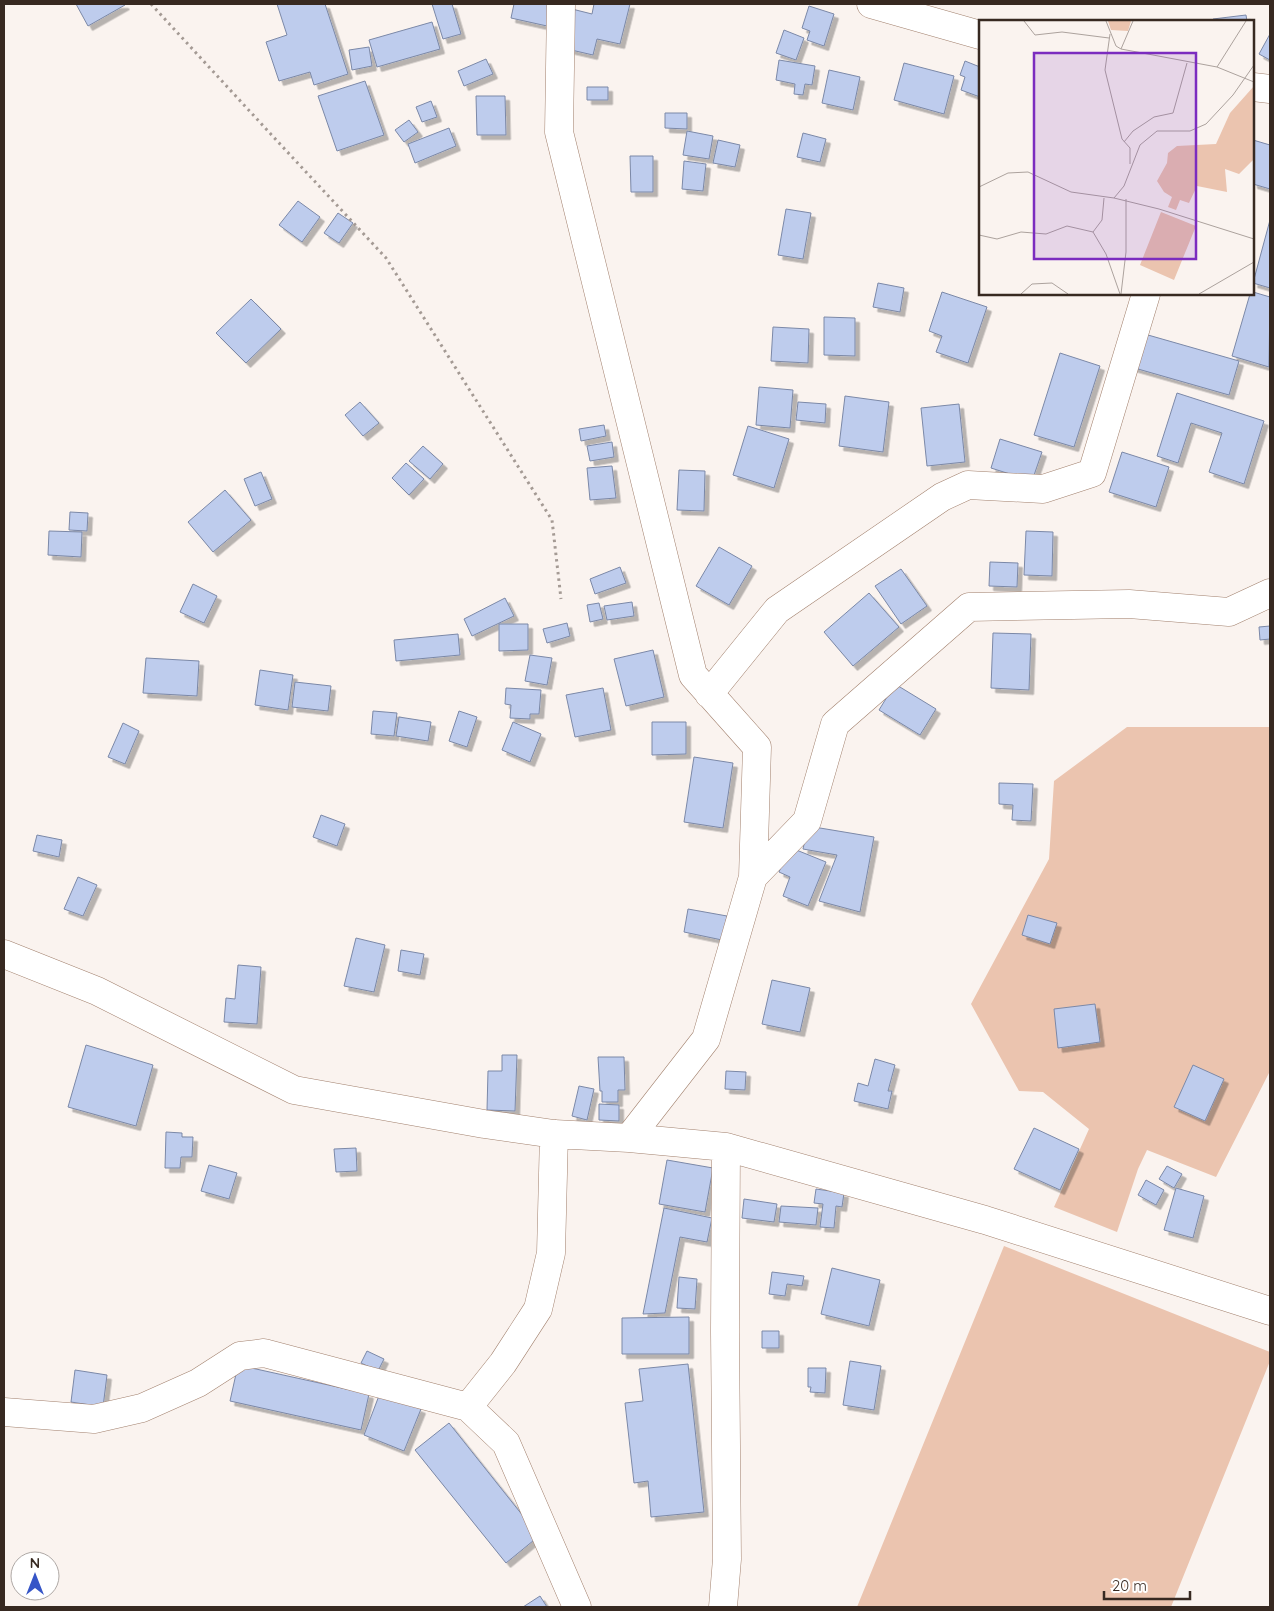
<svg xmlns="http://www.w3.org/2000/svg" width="1274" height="1611" font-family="Quicksand,sans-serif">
	<defs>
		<filter id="shadow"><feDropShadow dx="4.5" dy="4.5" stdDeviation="0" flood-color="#0004"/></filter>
	</defs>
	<rect width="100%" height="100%" fill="#faf3ef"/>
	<path fill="#ebc4af" d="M1127,727H1270V1071L1216,1177L1147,1150L1138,1169L1117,1232L1054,1207L1089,1129L1043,1092L1019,1091L971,1004L1049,859L1054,781Z
		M1004,1246L1270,1352V1361L1171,1607H857Z"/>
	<path fill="#becced" stroke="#7b88a7" filter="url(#shadow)" d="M76,4H124L125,5L88,26Z
		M277,4H325L348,74L314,85L310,72L279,81L266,42L287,35Z
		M432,4H452L461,34L443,39Z
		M514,4H552L547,26L511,18Z
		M594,4H630L620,44L597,39L593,55L567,49L568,8L592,14Z
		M809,6L834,14L824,46L807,40L810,31L802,28Z
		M1246,15L1247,21H1213V19Z
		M432,22L440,49L377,67L369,40Z
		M784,30L804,38L796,60L776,53Z
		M1270,34V60L1259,54Z
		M369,47L372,66L352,70L349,50Z
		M486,59L493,74L464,86L458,71Z
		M779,60L815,66L812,85L805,84L803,95L794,94L795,84L776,80Z
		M965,61L980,67V97L961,90L965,77L960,75Z
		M904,63L954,76L944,114L894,100Z
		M829,70L860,77L853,110L822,103Z
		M365,81L384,135L337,151L318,96Z
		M587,87H608V100H587Z
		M476,96H505L506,135H477Z
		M431,101L437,117L422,122L416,107Z
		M665,113H687V129L665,128Z
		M409,120L418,132L404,142L395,130Z
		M449,128L456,146L415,163L408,144Z
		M687,131L713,136L709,159L683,155Z
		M803,133L826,139L820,162L797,157Z
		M718,140L740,145L735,167L713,163Z
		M1253,140L1270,145V189L1253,184Z
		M630,156H653V192H631Z
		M684,161L706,164L703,191L682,189Z
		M298,201L320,217L302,242L279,225Z
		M786,209L811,213L803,259L778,255Z
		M338,213L353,223L339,243L324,233Z
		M1270,220V288L1253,283Z
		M878,283L904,288L900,312L873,307Z
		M942,292L987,307L968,363L936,352L942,336L929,331Z
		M1253,292L1270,297L1269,367L1232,356L1250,294H1253Z
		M251,299L281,329L246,363L216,333Z
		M824,317L855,318V356L824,355Z
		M773,327L809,329L808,363L771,361Z
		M1141,333L1239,361L1229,395L1131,367Z
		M1060,353L1100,366L1074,447L1034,435Z
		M759,387L793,390L790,428L756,425Z
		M1177,393L1264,421L1244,484L1209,472L1222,433L1191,423L1178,463L1157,456Z
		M845,396L889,402L883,452L839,446Z
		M360,402L379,423L363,436L345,415Z
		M798,402L826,404L825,423L796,420Z
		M959,404L965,462L927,466L921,408Z
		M604,425L606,436L581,441L579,429Z
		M748,426L789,439L774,488L733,475Z
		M1000,439L1042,452L1032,481L991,468Z
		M612,442L614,457L590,461L587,446Z
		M423,446L443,464L430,479L409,461Z
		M1122,452L1169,467L1156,507L1109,492Z
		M406,463L424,479L409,495L392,478Z
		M612,466L616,498L590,500L587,468Z
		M679,470L705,471L704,511L677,510Z
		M261,472L272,499L255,506L244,479Z
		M225,490L251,520L213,552L188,522Z
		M70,512L88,513L87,531L69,530Z
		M49,531L82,532L81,557L48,555Z
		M1026,531L1053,532L1052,576L1024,575Z
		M719,547L752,566L729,605L696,586Z
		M990,562L1018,563L1017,587L989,586Z
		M620,567L626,583L595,594L590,579Z
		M901,569L927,606L901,624L875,586Z
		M193,584L217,596L204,623L180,612Z
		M869,593L899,627L853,666L824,632Z
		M505,598L514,616L472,636L464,619Z
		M632,602L634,616L607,620L604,606Z
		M599,603L603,619L590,622L587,605Z
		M567,623L570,636L547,643L543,629Z
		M499,624H528V650L499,651Z
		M1270,626V639L1260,640L1259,627Z
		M993,633L1031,634L1029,690L991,688Z
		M458,634L460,655L396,661L394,640Z
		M653,650L664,697L626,706L614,659Z
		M530,655L552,658L547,685L525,681Z
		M146,658L199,661L197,696L143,693Z
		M260,670L293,675L288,710L255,705Z
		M295,682L331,686L328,711L292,707Z
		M895,684L936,709L920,735L879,710Z
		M506,688L541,690L539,714H530V719L510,718L511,705L505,704Z
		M603,688L611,730L575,737L566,695Z
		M373,711L397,713L394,736L371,734Z
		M459,711L477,717L467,747L449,741Z
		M399,717L431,722L428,741L396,736Z
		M513,722L541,734L530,762L502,750Z
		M652,722H686V754L652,755Z
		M123,723L139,731L125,764L108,757Z
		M694,757L733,763L723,828L684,822Z
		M999,783L1033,784L1031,821L1012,820L1013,805L999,804Z
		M321,815L345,824L337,846L313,837Z
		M808,826L874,837L860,912L819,901L837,855L803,849Z
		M37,835L62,840L59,857L33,851Z
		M789,847L826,862L808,906L783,896L790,877L779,872Z
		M78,877L97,885L83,916L64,909Z
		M688,909L727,916L722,940L684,932Z
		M1028,915L1057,923L1050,944L1022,935Z
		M356,938L385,945L374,992L344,986Z
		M401,950L424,954L420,975L398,971Z
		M238,965L261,967L257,1024L224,1022L226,998L235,999Z
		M772,980L810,988L800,1032L762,1024Z
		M1095,1004L1100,1042L1058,1048L1054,1009Z
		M86,1045L153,1065L136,1126L68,1107Z
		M502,1055H517L515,1111L487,1110L488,1071H502Z
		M598,1057H624L625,1090H618V1102H602V1091H600Z
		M875,1059L895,1065L888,1091H892L888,1109L854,1101L858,1083L868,1086Z
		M1193,1065L1224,1079L1205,1121L1174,1107Z
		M726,1071L746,1072L745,1090L725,1089Z
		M579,1086L594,1089L587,1120L572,1116Z
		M599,1104L619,1105V1121L599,1120Z
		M1034,1128L1079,1149L1060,1190L1014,1169Z
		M166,1132L182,1133V1137H193L192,1157H181L180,1168H165Z
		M356,1148L357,1171L336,1172L334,1149Z
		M667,1160L713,1168L705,1212L659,1204Z
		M209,1165L237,1173L229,1199L201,1191Z
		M1167,1166L1182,1174L1174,1188L1159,1179Z
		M1146,1180L1164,1190L1156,1205L1138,1195Z
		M1176,1188L1204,1196L1193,1238L1164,1230Z
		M816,1189L844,1193L842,1207L836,1206L834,1228L820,1227L823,1204L814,1203Z
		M744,1199L777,1204L774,1222L742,1218Z
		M781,1206L818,1208L816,1225L779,1222Z
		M664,1208L712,1218L707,1242L680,1237L665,1313L643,1314Z
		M832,1268L880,1280L869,1326L821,1314Z
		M772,1272L804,1276L802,1286L787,1284L785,1296L769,1294Z
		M679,1277L697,1279L695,1309L677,1308Z
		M689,1317V1354H622V1318Z
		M762,1331H779V1348H762Z
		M367,1351L384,1359L378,1371L361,1363Z
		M850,1361L881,1366L874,1410L843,1405Z
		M688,1364L704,1512L651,1517L648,1481L634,1483L625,1403L643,1401L639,1369Z
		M238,1365L369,1394L361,1430L230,1401Z
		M808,1368H826L825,1393L810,1392L811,1387H808Z
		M75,1370L107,1375L103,1407L71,1402Z
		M380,1393L421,1409L404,1451L364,1435Z
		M449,1423L539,1536L506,1563L415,1450Z
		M540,1596L547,1607H523Z"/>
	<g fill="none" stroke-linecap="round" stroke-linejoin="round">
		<defs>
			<path id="minor" d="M561,4L559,132L693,675L757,747L753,877
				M871,4L980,35
				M1253,87L1270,89
				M709,694L777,610L942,497L968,485L1043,489L1092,473L1146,294
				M4,954L97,991L294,1090L484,1124L554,1134L629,1138L706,1039L753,877L807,821L835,724L969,607L1129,604L1229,612L1270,593
				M629,1138L726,1147L985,1220L1270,1311
				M468,1407L503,1363L538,1309L551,1253L554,1134
				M4,1412L94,1419L142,1408L198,1383L240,1356L264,1353L468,1407L506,1443L577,1607
				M723,1607L727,1559L725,1332L726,1147"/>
		</defs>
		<use href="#minor" stroke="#a2816e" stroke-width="29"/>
		<path stroke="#a49a94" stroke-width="3" stroke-dasharray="2.5 4" stroke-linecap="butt" d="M151,4L267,130L386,258L552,520L561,599"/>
		<use href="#minor" stroke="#fff" stroke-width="28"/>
	</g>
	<g transform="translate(979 20)">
		<rect width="275" height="275" fill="#faf3ef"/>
		<path d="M129,1H152L149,11L132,10ZM275,66V139L260,154L246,149L248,172L218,166L210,183L201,180L197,190L189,187L193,177L185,172L178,161L188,143L189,133L198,126L237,124L251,93ZM182,192L217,206L195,260L161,245Z" fill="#ebc4af"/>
		<path fill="none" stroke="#aca29d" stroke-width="1" d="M45,1L56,15L83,12L130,18M127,1L137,26L142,29L238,47L275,62M131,14L126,50L143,119L151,128V144M142,29L154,1M238,47L267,1M145,122L154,111L175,97L194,93L208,43M0,167L29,153L49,152L92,172L135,178L145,166L161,125L178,111H211L227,104L254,75L275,45M135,178L180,189L275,219M114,212L123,200L125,178M0,215L18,219L42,212L67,214L88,206L114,212L127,234L141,274M42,274L53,264L73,263L89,274M142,274L147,232V179M220,274L275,242"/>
		<path fill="#7b2cbf" fill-opacity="0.15" stroke="#7b2cbf" stroke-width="2.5" d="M55,33H217V239H55Z"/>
		<rect width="275" height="275" fill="none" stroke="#372921" stroke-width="2.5"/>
	</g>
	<rect width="1274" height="1611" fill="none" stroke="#372921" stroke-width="10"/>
	<g transform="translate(35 1576)"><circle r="24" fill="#ffffff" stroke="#afa9a6"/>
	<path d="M0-4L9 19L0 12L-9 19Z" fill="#3655c7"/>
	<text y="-8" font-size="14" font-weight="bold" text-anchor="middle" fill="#372921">N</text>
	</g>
	<path d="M1104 1591v8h86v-8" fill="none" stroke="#372921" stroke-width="2.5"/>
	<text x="1112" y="1591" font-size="15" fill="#372921" stroke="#ffffff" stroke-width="4" paint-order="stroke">20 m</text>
</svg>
